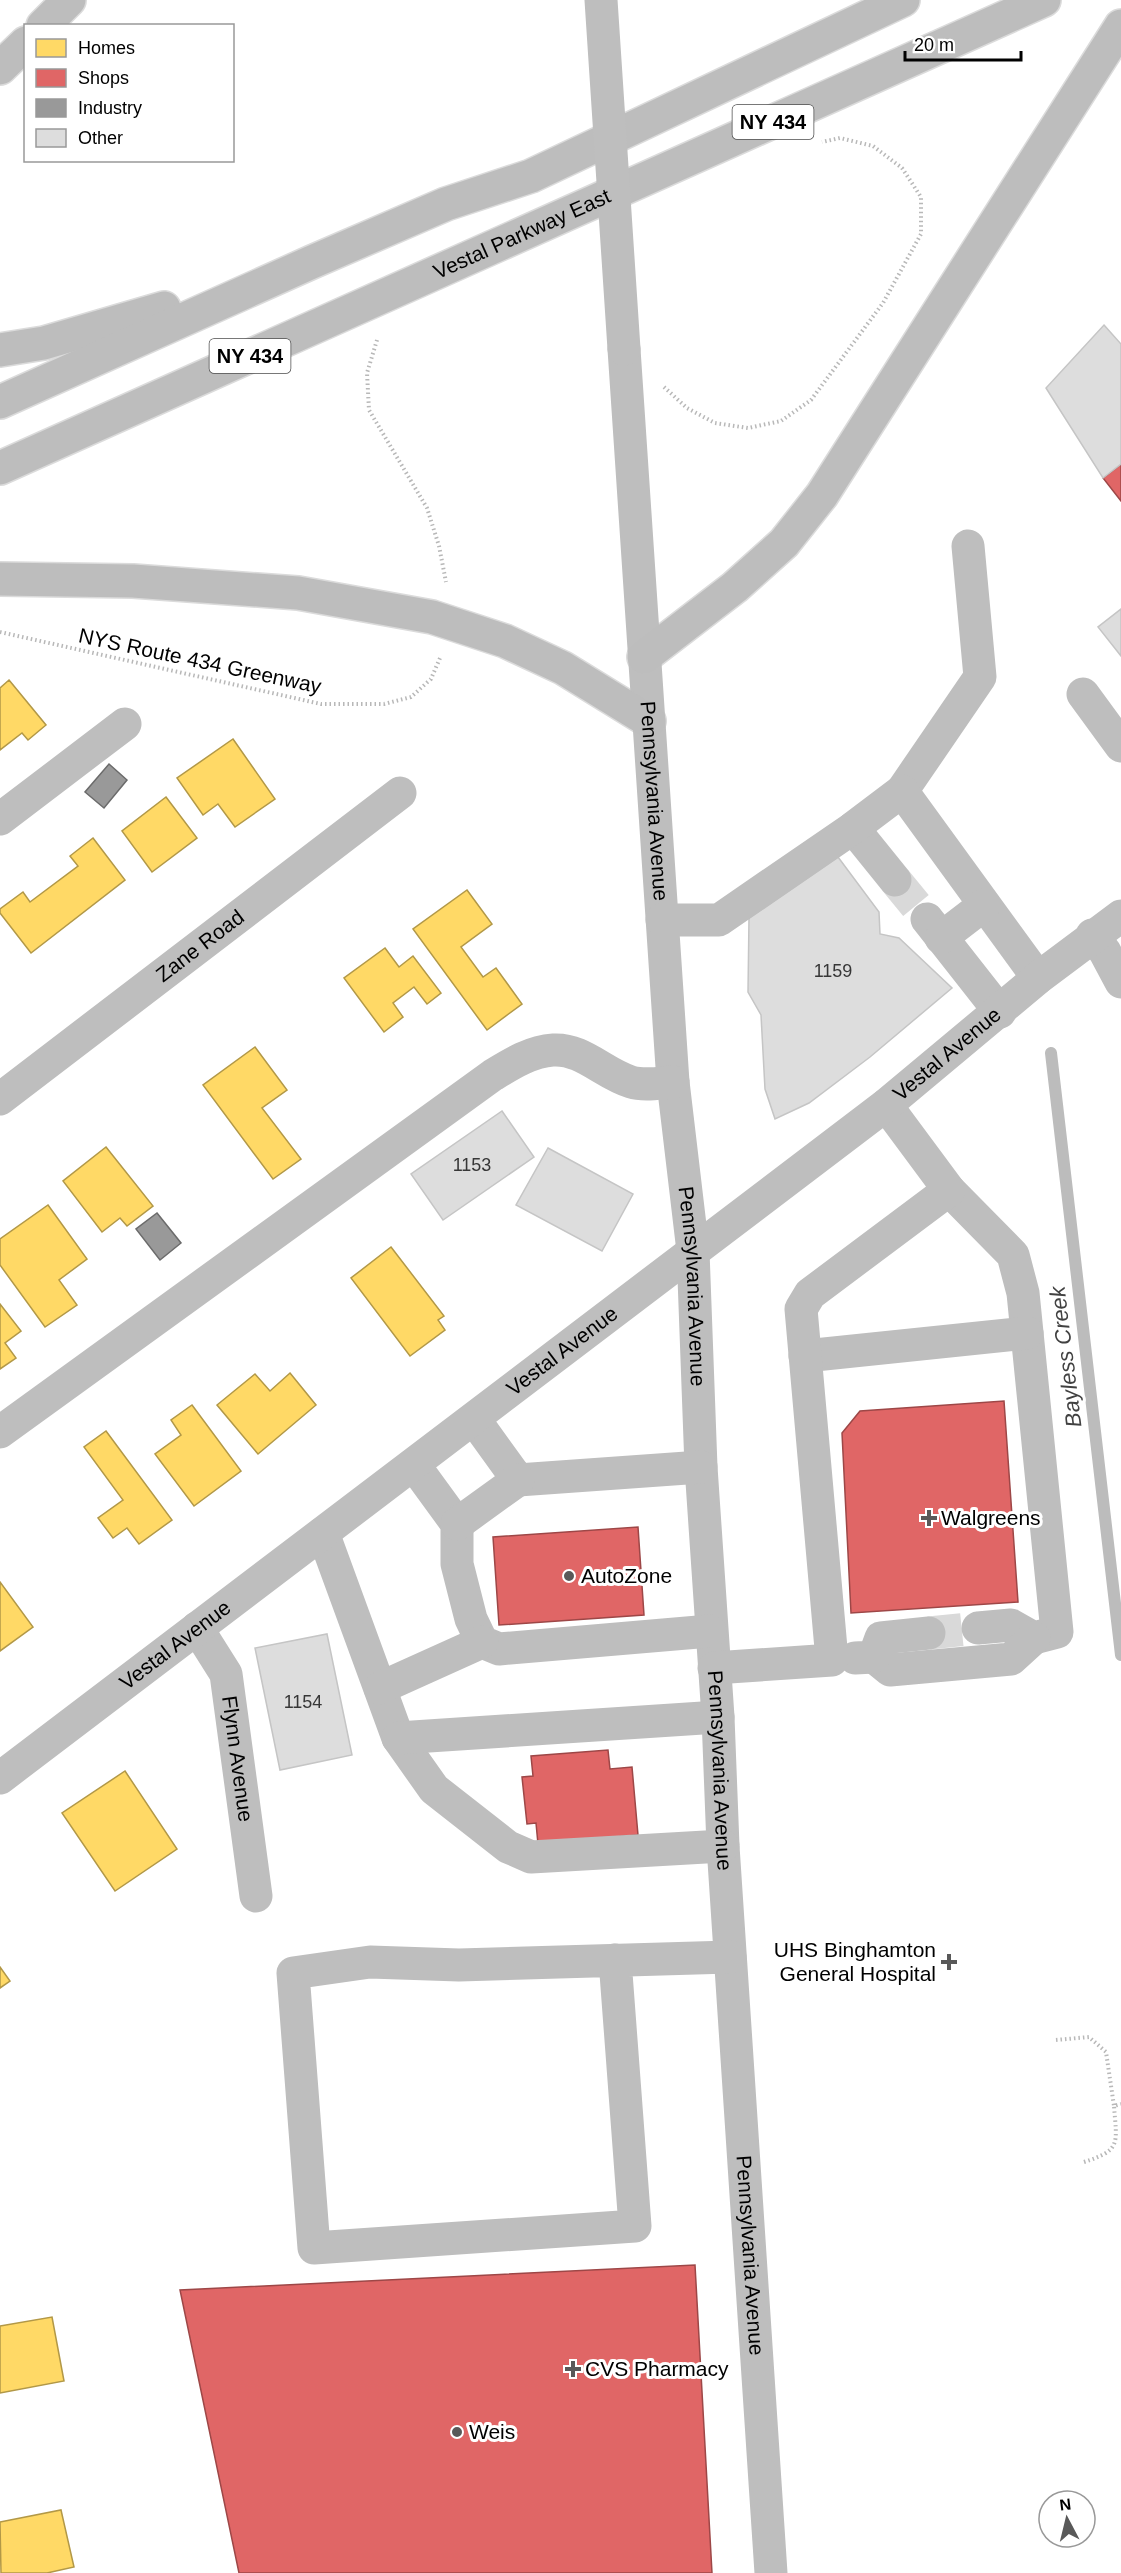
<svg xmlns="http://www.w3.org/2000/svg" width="1121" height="2573" viewBox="0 0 1121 2573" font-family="Arial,sans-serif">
<rect width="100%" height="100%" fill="#fff"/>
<path fill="#ffd966" stroke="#b29847" stroke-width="1.5" d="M 9,680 L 46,725 L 28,740 L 22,733 L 0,750 L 0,688 Z
M 233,739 L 275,799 L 235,827 L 218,804 L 203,815 L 177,778 Z
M 166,797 L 197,838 L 152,872 L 122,831 Z
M 93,838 L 125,880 L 31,953 L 0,913 L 0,909 L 23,892 L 30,902 L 78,866 L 70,856 Z
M 467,890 L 492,924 L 461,947 L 483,977 L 496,968 L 522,1004 L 487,1030 L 413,929 Z
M 385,948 L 399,967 L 413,956 L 441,993 L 427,1004 L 414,987 L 393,1003 L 403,1017 L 384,1032 L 344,978 Z
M 255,1047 L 287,1090 L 262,1108 L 301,1159 L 273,1179 L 203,1085 Z
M 106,1147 L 153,1206 L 127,1226 L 120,1218 L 102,1232 L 63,1181 Z
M 48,1205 L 87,1259 L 59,1280 L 77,1305 L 45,1327 L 0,1265 L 0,1239 Z
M 391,1247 L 444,1316 L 438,1320 L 445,1330 L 410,1356 L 351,1278 Z
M 0,1304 L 21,1331 L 5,1343 L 16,1358 L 0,1369 Z
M 290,1373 L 316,1405 L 258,1454 L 217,1405 L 255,1374 L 270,1391 Z
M 192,1405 L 241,1471 L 194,1506 L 155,1454 L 181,1435 L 171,1420 Z
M 106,1431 L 172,1520 L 139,1544 L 127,1528 L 113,1538 L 98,1518 L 123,1500 L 84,1447 Z
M 0,1582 L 33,1627 L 0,1651 Z
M 125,1771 L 177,1849 L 115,1891 L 62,1813 Z
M 0,1967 L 10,1981 L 0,1988 Z
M 52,2317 L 64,2381 L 0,2393 L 0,2326 Z
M 61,2510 L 74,2567 L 47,2573 L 1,2573 L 0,2522 Z"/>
<path fill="#e06666" stroke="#9d4747" stroke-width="1.5" d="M 1121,464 L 1121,501 L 1103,478 Z
M 1004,1401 L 1018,1602 L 851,1613 L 842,1433 L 860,1411 Z
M 638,1527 L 644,1615 L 499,1625 L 493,1537 Z
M 608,1750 L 610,1769 L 632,1767 L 638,1835 L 538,1844 L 536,1823 L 527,1824 L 522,1777 L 533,1776 L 531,1756 Z
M 695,2265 L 712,2573 L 239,2573 L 180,2290 Z"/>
<path fill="#999" stroke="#6b6b6b" stroke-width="1.5" d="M 109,764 L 127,780 L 104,808 L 85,792 Z
M 157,1213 L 181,1243 L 160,1260 L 136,1229 Z"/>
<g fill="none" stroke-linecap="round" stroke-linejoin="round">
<path stroke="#bcbcbc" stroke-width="12" d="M 1051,1053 L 1121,1655"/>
</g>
<path fill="#ddd" stroke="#c5c5c5" stroke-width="1.5" d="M 1104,325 L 1121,344 L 1121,464 L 1103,478 L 1046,388 Z
M 1121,609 L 1121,656 L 1098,627 Z
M 838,857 L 879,912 L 880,934 L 899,938 L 952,988 L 870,1057 L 809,1103 L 775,1119 L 765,1089 L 761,1015 L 748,992 L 749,918 Z
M 502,1111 L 534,1157 L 443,1220 L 411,1174 Z
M 548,1148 L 633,1194 L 602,1251 L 516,1205 Z
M 327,1634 L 352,1755 L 280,1770 L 255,1648 Z"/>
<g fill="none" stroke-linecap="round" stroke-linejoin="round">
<path stroke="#d9d9d9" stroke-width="33" stroke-dasharray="33 16" stroke-linecap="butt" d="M 895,880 L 927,919
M 929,1633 L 978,1628"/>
<g stroke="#dbdbdb" stroke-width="36">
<g id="major">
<path d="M 43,26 L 69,0"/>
<path d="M 0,68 L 26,43"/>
<path d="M 0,350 L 44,343 L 164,308"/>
<path d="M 0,402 L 312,262 L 446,204 L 531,176 L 903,0"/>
<path id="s5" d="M 0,468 L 1044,0"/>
<path d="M 0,579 L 133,581 L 298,593 L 432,617 L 505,641 L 563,668 L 649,721"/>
<path d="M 644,657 L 735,587 L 784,543 L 822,495 L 1121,26"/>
</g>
</g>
<path stroke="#b8b8b8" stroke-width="4" stroke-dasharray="1.5 3" stroke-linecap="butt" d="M 377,340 L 367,373 L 369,410 L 427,508 L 439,546 L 446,582
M 664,387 L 687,408 L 715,423 L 748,428 L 781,421 L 811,400 L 883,303 L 921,234 L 921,197 L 902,168 L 873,146 L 840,138 L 822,142
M 0,632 L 321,704 L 384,704 L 411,697 L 431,679 L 440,658
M 1056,2040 L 1089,2037 L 1106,2052 L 1114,2106 L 1121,2104
M 1084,2162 C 1121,2150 1117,2145 1114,2106"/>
<g stroke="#bebebe" stroke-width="33">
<path id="s1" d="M 624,349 L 673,1082 L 693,1251 L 701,1467 L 718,1717 L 723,1846 L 771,2573"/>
<path d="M 1083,694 L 1121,746"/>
<path d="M 902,791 L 980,677 L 968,546"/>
<path d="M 0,819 L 125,724"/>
<path d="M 853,828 L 895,880"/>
<path d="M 927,919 L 1000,1012"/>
<path d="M 662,920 L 719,920 L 853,828 L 902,791 L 1038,978"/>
<path d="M 1092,935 L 1105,952 L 1121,982"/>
<path d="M 941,938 L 984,905"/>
<path id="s2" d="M 0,1099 L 400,793"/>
<path d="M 949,1190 L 1013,1255 L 1023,1293 L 1057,1632 L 1034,1638 L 1011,1625 L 978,1628"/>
<path d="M 805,1356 L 1027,1333"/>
<path d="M 474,1419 L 518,1480 L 701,1467"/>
<path d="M 0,1432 L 493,1075 C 511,1064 532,1051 553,1050 C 582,1048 604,1074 631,1082 C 644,1086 659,1083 673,1082"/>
<path d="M 414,1465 L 457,1524 L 457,1564 L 471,1619 L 482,1642 L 499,1649 L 710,1631"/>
<path d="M 457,1524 L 518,1480"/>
<path d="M 323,1533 L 398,1738 L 434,1789 L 508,1847 L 531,1857 L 723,1846"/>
<path id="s3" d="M 197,1628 L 226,1674 L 256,1896"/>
<path d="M 874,1657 L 890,1670 L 1011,1659 L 1034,1638"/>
<path d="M 855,1658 L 874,1657 L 881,1638 L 929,1633"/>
<path d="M 714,1668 L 832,1660 L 801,1309 L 810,1294 L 949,1190 L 886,1105"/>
<path d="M 380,1688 L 482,1642"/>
<path d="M 398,1738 L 718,1717"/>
<path id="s4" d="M 0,1778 L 886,1105 L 1038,978 L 1121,916"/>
<path d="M 615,1960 L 635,2226 L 314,2248 L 293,1973 L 370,1962 L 459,1965 L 730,1957"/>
</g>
<use href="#major" stroke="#bdbdbd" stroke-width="33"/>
<path stroke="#bebebe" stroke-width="33" d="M 601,0 L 624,349"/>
</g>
<g fill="#595959" stroke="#fff" stroke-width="2">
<path d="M926 1509h6v6h6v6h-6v6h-6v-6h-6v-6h6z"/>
<circle cx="569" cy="1576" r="6"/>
<path d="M946 1953h6v6h6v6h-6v6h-6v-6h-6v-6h6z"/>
<path d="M570 2360h6v6h6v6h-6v6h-6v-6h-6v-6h6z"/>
<circle cx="457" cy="2432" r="6"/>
</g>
<g text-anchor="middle" stroke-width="6" stroke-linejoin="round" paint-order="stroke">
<g font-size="18" fill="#373737">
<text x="833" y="977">1159</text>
<text x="472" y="1171">1153</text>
<text x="303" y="1708">1154</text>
</g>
<g fill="#fff" stroke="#4c4c4c" stroke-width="1.5">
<rect x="732.5" y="105" width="81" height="34" rx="4.5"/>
<rect x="209.5" y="339" width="81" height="34" rx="4.5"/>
</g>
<g font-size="20" font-weight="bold" fill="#000">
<text x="773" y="129">NY 434</text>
<text x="250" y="363">NY 434</text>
</g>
<g font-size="21" fill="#000" stroke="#fff">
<text dy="7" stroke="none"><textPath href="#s5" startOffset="572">Vestal Parkway East</textPath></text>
<text transform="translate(200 661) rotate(12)" y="7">NYS Route 434 Greenway</text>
<text dy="7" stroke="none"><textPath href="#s1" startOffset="453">Pennsylvania Avenue</textPath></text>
<text dy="7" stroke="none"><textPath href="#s2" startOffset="252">Zane Road</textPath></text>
<text dy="7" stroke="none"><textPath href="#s4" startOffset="1192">Vestal Avenue</textPath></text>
<text dy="7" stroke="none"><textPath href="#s1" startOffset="940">Pennsylvania Avenue</textPath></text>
<text dy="7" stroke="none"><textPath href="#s4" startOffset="706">Vestal Avenue</textPath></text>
<text dy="7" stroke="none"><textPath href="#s4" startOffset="220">Vestal Avenue</textPath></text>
<text dy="7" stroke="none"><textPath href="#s3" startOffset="140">Flynn Avenue</textPath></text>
<text dy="7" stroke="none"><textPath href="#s1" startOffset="1425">Pennsylvania Avenue</textPath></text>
<text dy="7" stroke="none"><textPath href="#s1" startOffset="1911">Pennsylvania Avenue</textPath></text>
</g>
<g font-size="21" fill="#000" stroke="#fff" text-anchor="start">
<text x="941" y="1525">Walgreens</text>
<text x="581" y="1583">AutoZone</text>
<text x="936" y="1957" text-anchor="end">UHS Binghamton<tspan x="936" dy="24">General Hospital</tspan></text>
<text x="585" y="2376">CVS Pharmacy</text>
<text x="469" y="2439">Weis</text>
</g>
<g font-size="22" font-style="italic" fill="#414141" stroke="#fff">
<text transform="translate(1065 1357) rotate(-97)" y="8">Bayless Creek</text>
</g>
</g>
<rect x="24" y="24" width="210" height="138" fill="#ffffff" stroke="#999999" stroke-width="1.5"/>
<rect x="36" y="39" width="30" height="18" fill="#ffd966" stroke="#999999" stroke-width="1.5"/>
<text x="78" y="54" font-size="18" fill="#000000">Homes</text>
<rect x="36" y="69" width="30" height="18" fill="#e06666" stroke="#999999" stroke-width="1.5"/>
<text x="78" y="84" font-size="18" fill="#000000">Shops</text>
<rect x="36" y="99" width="30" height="18" fill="#999999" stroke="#999999" stroke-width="1.5"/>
<text x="78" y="114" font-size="18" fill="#000000">Industry</text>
<rect x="36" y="129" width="30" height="18" fill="#dddddd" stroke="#999999" stroke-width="1.5"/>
<text x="78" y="144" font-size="18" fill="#000000">Other</text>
<g transform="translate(1067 2519) rotate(353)"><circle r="28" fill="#ffffff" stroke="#999999" stroke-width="1.5"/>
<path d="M0-4.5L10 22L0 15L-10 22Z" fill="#595959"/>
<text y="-9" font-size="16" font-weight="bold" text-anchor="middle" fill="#000000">N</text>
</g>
<path d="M905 51v9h116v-9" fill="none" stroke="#000000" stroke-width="3"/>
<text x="914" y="51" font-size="18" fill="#000000" stroke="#ffffff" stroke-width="4.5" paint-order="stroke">20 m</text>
</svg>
